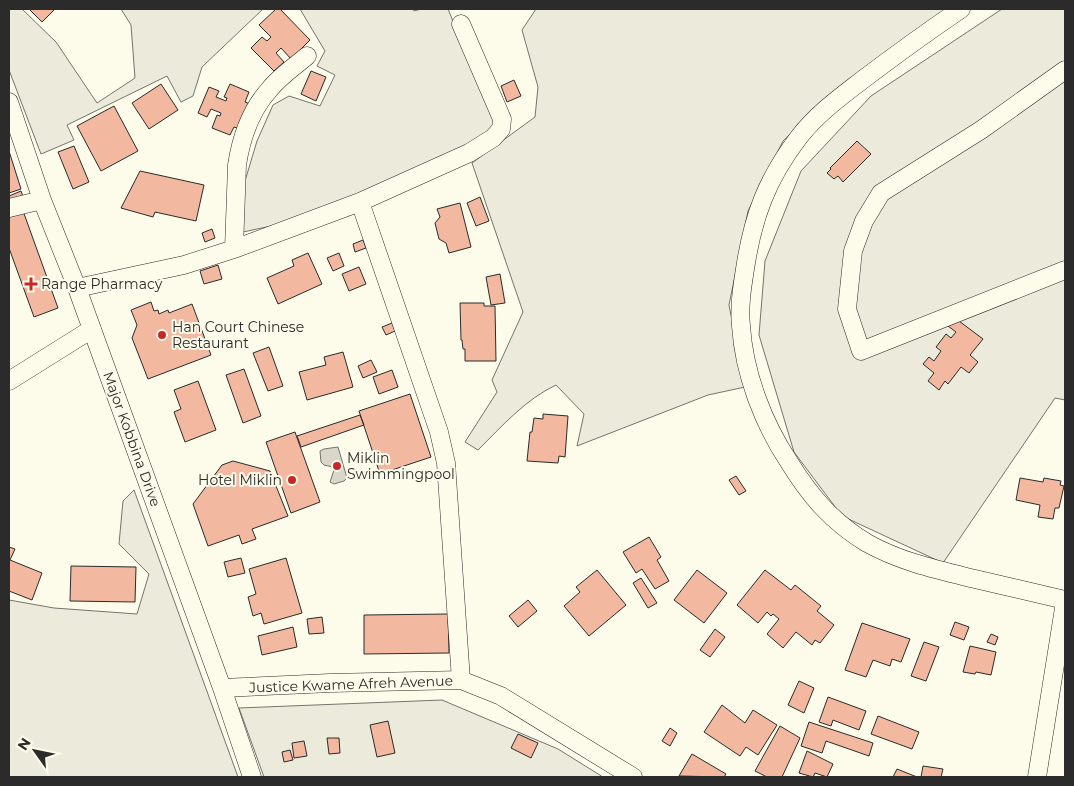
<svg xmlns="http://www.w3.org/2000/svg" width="1074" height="786" viewBox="0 0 1074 786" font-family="Montserrat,sans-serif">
<rect width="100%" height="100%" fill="#fdfbea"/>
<path fill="#ecebdb" stroke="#74746e" d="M 9,9 L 22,9 L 56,42 L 97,103 L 135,78 L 131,25 L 121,9 L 263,9 L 202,67 L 193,96 L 181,102 L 167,76 L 67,125 L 74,140 L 41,154 L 9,70 Z
M 300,9 L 413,9 L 414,11 L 421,9 L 448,9 L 497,129 L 459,151 L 304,219 L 243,232 L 242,191 L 257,141 L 273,105 L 289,96 L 320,106 L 335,75 L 317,66 L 325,51 Z
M 536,9 L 954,9 L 836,90 L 783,141 L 748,211 L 729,305 L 745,387 L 708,395 L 577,446 L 584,414 L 556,385 C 526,399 502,426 478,450 L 465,442 L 497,392 L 492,380 L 523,312 L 472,163 L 535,117 L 538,87 L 522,30 Z
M 1002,9 L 1065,9 L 1065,400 L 1055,398 L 943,563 L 842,516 L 794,452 L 759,335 L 765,261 L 801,171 L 871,96 Z
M 134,490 L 238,777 L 9,777 L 9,600 L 54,608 L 137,614 L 149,574 L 119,544 L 123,501 Z
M 442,700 L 558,749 L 603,777 L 264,777 L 239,708 Z"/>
<path fill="#d8d7c9" stroke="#74746e" d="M 338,447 L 347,478 L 344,481 L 334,484 L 330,482 L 334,470 L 333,467 L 324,465 L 321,462 L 320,451 L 324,449 Z"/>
<path fill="#f2b8a0" stroke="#2b2b2b" d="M 29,9 L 55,9 L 42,22 Z
M 276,9 L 280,9 L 310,40 L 291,59 L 281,48 L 276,53 L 284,62 L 274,71 L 251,48 L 262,37 L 267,41 L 271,37 L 259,25 Z
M 311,71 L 326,77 L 316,101 L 301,94 Z
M 514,80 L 521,96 L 507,102 L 501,86 Z
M 161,84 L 178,110 L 149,129 L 132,103 Z
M 230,84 L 249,92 L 245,102 L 250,104 L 240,129 L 234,127 L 230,135 L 212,128 L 217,115 L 220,116 L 221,113 L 211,109 L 207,117 L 198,113 L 209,87 L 219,91 L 216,97 L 226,101 L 227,98 L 224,97 Z
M 114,106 L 138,151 L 101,171 L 77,126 Z
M 857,141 L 871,154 L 843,182 L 838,176 L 834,179 L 827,173 L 831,169 L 830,168 Z
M 74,146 L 89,182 L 73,189 L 58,152 Z
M 9,151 L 21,189 L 9,193 Z
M 140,171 L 204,185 L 196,221 L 155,212 L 153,217 L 121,208 Z
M 21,191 L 25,202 L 12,207 L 9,196 Z
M 480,197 L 489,221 L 476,226 L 467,203 Z
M 460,203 L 471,247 L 449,253 L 446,243 L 439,239 L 435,223 L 440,217 L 437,209 Z
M 22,208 L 58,308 L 34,317 L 9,248 L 9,213 Z
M 212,229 L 215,238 L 205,242 L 202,233 Z
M 363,240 L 366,248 L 355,252 L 353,244 Z
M 308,253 L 322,284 L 278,304 L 267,278 L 294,266 L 292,260 Z
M 339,253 L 344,266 L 333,271 L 327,258 Z
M 218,265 L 222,279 L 204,284 L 200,271 Z
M 359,267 L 366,284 L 349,291 L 342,274 Z
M 500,274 L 505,303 L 491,305 L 486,277 Z
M 151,302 L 154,311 L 158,310 L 159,314 L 168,310 L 169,313 L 192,304 L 211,355 L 148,379 L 132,338 L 137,325 L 131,310 Z
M 460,303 L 484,303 L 484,306 L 495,306 L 496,361 L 465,361 L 465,349 L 463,349 L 462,340 L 461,340 Z
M 955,318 L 983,339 L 970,355 L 978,362 L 969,373 L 961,367 L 948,384 L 945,381 L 939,390 L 928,381 L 934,373 L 923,364 L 929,357 L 934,361 L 941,351 L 936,347 L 946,334 L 951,338 L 956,332 L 948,326 Z
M 392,323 L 395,331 L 386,335 L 382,327 Z
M 269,347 L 283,386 L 268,391 L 253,353 Z
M 343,352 L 353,387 L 307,400 L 299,372 L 326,365 L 324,357 Z
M 371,360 L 377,372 L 363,378 L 358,366 Z
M 244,369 L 261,416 L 243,423 L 226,375 Z
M 392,370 L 398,387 L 379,394 L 373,377 Z
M 198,381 L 216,430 L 185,442 L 174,412 L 181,409 L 174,390 Z
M 410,394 L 431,457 L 380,474 L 359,411 Z
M 543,414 L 568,416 L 565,457 L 559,456 L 558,463 L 527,461 L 530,432 L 532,432 L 534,418 L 543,419 Z
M 360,415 L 364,425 L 301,447 L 297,436 Z
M 295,432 L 320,502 L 291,513 L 266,442 Z
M 233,461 L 270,471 L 288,516 L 252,529 L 256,539 L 242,544 L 239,535 L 208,546 L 193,504 L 222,465 Z
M 736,476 L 746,491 L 739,495 L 729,480 Z
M 1020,478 L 1043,482 L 1044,478 L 1061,481 L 1060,485 L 1064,486 L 1059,508 L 1055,508 L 1053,519 L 1038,517 L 1040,505 L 1016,500 Z
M 649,537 L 661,557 L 657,560 L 669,581 L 655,589 L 642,569 L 636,573 L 623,552 Z
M 9,547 L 15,549 L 10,560 L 42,573 L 32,600 L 9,591 Z
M 241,558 L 245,573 L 228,577 L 224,562 Z
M 286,558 L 302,613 L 264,624 L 261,613 L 253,616 L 248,597 L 256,594 L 249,569 Z
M 71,566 L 136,567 L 135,602 L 70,601 Z
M 597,570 L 626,605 L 589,636 L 564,606 L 580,592 L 576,587 Z
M 697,570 L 727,593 L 704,623 L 674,600 Z
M 765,570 L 791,590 L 795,585 L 821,606 L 817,611 L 834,625 L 820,643 L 815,640 L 812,645 L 796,632 L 783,648 L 767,634 L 779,619 L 773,614 L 771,616 L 767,612 L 758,623 L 737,605 Z
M 641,578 L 657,603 L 648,608 L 633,583 Z
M 528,600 L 537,611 L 518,627 L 509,616 Z
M 448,614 L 449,653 L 364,654 L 364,615 Z
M 322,617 L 324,633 L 309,634 L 307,619 Z
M 955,622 L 969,627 L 964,640 L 950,635 Z
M 862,623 L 910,639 L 901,662 L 892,659 L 890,666 L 873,660 L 866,677 L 845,670 Z
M 293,627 L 297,647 L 262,655 L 258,636 Z
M 715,629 L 725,637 L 710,657 L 700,650 Z
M 991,634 L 998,637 L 995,645 L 987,642 Z
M 924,642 L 939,647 L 926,681 L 911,676 Z
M 970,646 L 996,652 L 991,675 L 976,672 L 975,674 L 963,672 Z
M 799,681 L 814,688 L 804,713 L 788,705 Z
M 828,697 L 866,711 L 859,730 L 833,720 L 831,726 L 819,722 Z
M 722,705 L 745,723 L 753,710 L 777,725 L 758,755 L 746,747 L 740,756 L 704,732 Z
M 878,716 L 919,732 L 912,749 L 871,734 Z
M 388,721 L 395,753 L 377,757 L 370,725 Z
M 809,722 L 873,743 L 869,756 L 826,741 L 822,753 L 801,746 Z
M 780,726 L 800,738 L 782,777 L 767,777 L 755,771 Z
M 670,728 L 677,733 L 670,746 L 662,741 Z
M 518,734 L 538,743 L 531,758 L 511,748 Z
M 327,738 L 339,738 L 340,753 L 329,754 Z
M 304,741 L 307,756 L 294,758 L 292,743 Z
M 290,750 L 293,760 L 284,762 L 282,752 Z
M 807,751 L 833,764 L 827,777 L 815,773 L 813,777 L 799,773 Z
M 692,754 L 726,774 L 724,777 L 679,776 Z
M 923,766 L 943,769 L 941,777 L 921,777 Z
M 897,769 L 917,777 L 893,777 Z"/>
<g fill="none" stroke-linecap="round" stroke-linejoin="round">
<g stroke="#2b2b2b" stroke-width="19">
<path id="minor" d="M 961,9 C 927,32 894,56 861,81 C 839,98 817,114 799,137 C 767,179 753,216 745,269 C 742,288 739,307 741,326 C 744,373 763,423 789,462 C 810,496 832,522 867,543 C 901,562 938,570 975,579 C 1005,586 1035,593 1065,600
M 1065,70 L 981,130 L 881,193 L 864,221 L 853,251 L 847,309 L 861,351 L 1065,270
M 9,102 L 42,200 L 77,288 L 222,688 L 252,777
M 360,202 L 439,432 L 446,463 L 461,680
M 9,208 L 42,200
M 234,249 L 237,165 C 241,139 251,110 269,90 C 279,77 294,67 307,56
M 77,288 L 184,265 L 234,249 L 360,202 L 469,153 L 493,138 L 501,129 L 502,119 L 461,24
M 9,381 L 92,329
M 222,688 L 330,683 L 461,680 L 501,696 L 633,777
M 1037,777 L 1065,602"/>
</g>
<use href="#minor" stroke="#fdfbea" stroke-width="18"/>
</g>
<g fill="#c62828" stroke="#fdfbea" stroke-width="2">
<path d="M28.5 276.5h5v5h5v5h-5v5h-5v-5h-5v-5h5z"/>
<circle cx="162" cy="335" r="5"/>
<circle cx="337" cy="466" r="5"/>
<circle cx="292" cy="480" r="5"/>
</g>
<g text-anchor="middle" stroke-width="4" stroke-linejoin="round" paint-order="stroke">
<g font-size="14" fill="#2b2b2b" stroke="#fdfbea" text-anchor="start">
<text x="41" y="289">Range Pharmacy</text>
<text x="172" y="332">Han Court Chinese<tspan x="172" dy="16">Restaurant</tspan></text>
<text x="347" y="463">Miklin<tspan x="347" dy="16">Swimmingpool</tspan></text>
<text x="282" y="485" text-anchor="end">Hotel Miklin</text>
</g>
<g font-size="14" fill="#2b2b2b" stroke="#fdfbea">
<text transform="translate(132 439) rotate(70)" y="5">Major Kobbina Drive</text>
<text transform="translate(351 684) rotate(-2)" y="5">Justice Kwame Afreh Avenue</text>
</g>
</g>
<rect width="1074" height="786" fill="none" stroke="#2b2b2b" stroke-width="20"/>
<g transform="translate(35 751) rotate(303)" stroke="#fdfbea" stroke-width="4" paint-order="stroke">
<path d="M0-4L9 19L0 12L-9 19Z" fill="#2b2b2b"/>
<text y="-8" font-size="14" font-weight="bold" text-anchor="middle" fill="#2b2b2b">N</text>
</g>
</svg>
